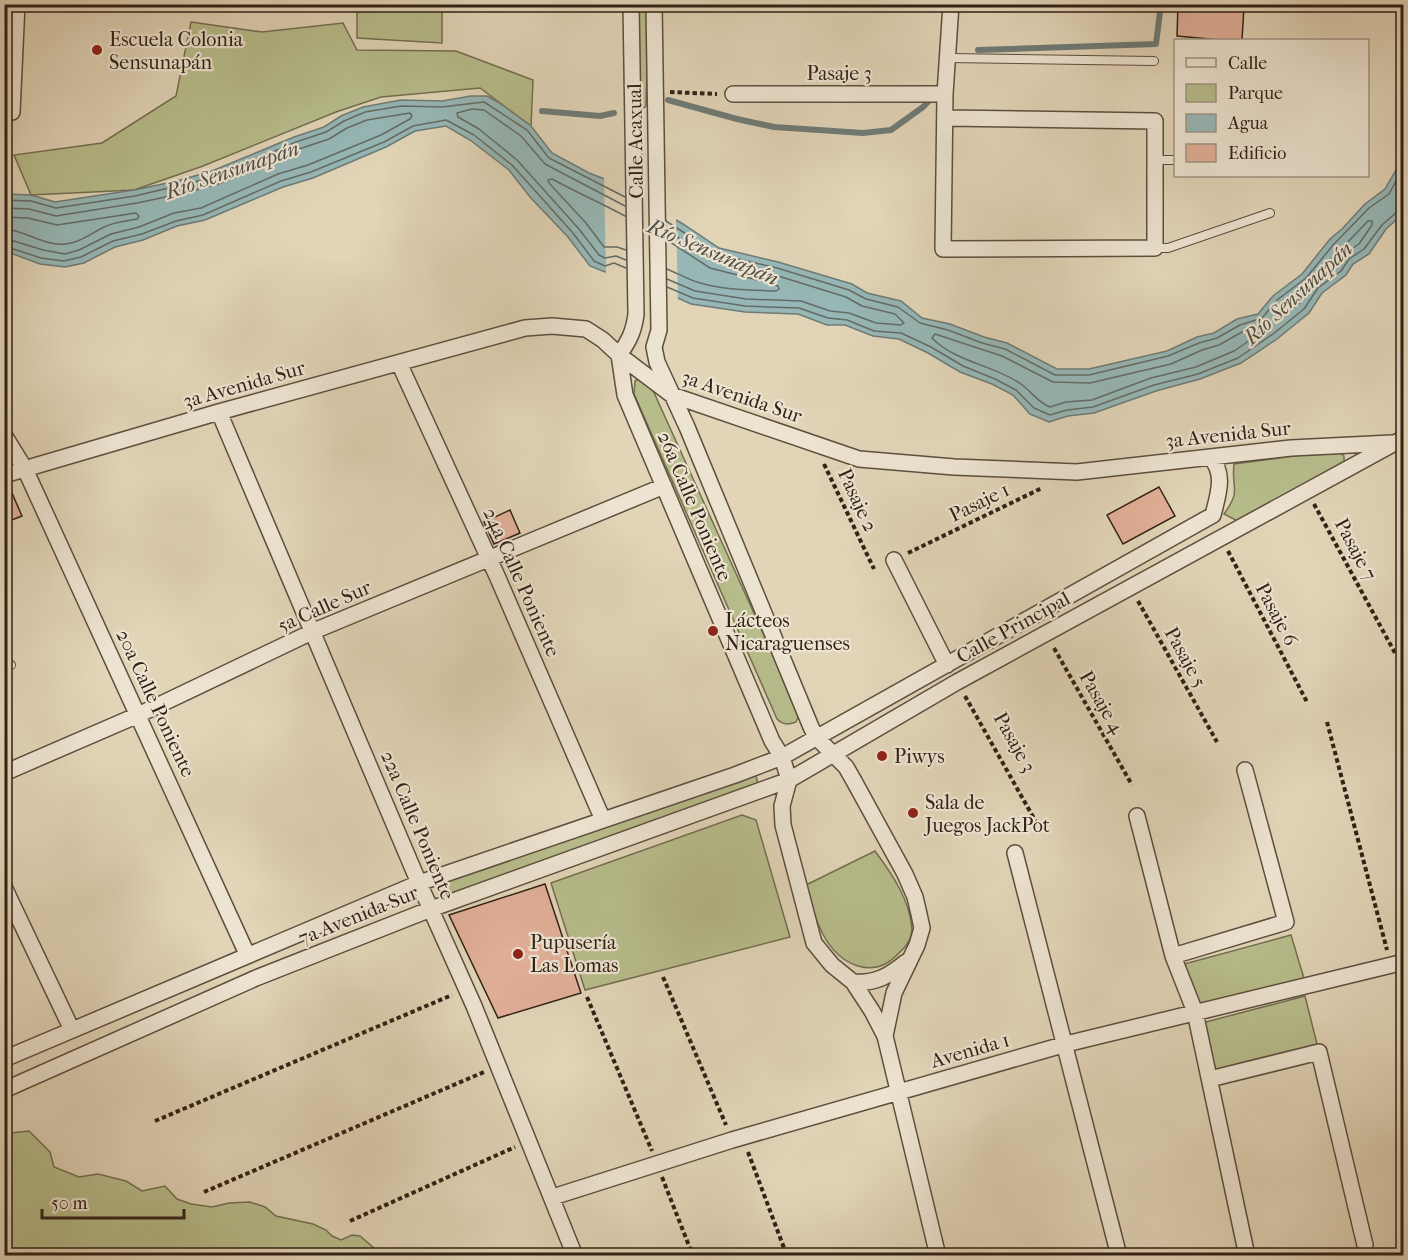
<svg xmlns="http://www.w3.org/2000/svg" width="1408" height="1260" viewBox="0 0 1408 1260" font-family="'IM FELL French Canon',serif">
<rect width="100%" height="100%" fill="#e1d4b7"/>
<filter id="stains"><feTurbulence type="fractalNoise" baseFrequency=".00333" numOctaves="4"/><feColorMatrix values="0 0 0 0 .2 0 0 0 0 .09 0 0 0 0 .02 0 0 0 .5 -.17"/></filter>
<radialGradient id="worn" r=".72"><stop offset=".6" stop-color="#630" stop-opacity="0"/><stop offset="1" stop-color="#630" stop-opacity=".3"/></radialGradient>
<path fill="#b7bc8b" stroke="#746e50" stroke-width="1.5" d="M 357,5 L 442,5 L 442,43 L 357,38 Z
M 639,5 L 649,5 L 646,106 L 642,109 L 638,104 Z
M 191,22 L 262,32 L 343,23 L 357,50 L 456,51 L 533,80 L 531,126 L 480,88 L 381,97 L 336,112 L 203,166 L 134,190 L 31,195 L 14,155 L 102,143 L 176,96 Z
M 640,378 L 651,386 L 797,708 L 799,715 L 796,722 C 788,725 783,725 777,719 L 634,394 L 635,381 Z
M 1338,450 L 1344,456 L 1344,463 L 1241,523 L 1224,514 C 1242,489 1231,490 1234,464 Z
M 753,774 L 756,776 L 758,784 L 448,896 L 442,895 L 439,887 L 442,883 Z
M 742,815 L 756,820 L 790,937 L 585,990 L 551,883 Z
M 875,851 C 892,874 910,900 912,929 C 912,939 906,947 899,953 C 888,965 874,971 858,966 C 825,956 813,915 806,885 Z
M 1291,935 L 1306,985 L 1195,1012 L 1177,966 Z
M 1305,996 L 1319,1052 L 1210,1079 L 1198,1024 Z
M 29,1131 L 50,1152 L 54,1167 L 79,1177 L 98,1174 L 126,1181 L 142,1191 L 165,1186 L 177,1199 L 191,1204 L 212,1207 L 229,1203 L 250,1202 L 265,1207 L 276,1216 L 313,1224 L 326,1230 L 332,1236 L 341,1240 L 352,1235 L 360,1236 L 382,1255 L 5,1255 L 5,1137 L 11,1133 Z"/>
<path fill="#96b7b6" stroke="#6e7b76" stroke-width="1.5" d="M 471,96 L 487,96 L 501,104 L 531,126 L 552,153 L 589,173 L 607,180 L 683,224 L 719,248 L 778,262 L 852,284 L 867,293 L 901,301 L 922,318 L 950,324 L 984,337 L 1007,343 L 1057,369 L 1089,369 L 1167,351 L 1197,337 L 1214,333 L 1237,319 L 1258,314 L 1273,296 L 1302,274 L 1330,239 L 1342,229 L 1365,204 L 1385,189 L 1395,172 L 1404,149 L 1403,214 L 1386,229 L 1369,254 L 1353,264 L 1346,275 L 1322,293 L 1309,313 L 1277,339 L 1241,363 L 1200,379 L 1156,391 L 1094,413 L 1068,416 L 1049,422 L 1030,414 L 1013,395 L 992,384 L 960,372 L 928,353 L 899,339 L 873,336 L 845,325 L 827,325 L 798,314 L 745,312 L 691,304 L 613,269 L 605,272 L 590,266 L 568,237 L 530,197 L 509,170 L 470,140 L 446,126 L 415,131 L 386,147 L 313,178 L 283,187 L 205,220 L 177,226 L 143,240 L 115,247 L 84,263 L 65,267 L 40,264 L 5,251 L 4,194 L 31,195 L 55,202 L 134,190 L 177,181 L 212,171 L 294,137 L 324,127 L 341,116 L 363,107 L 401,100 L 442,101 Z"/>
<path fill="#e1d4b7" d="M 604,176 L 676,216 L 678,302 L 613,272 L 606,275 Z"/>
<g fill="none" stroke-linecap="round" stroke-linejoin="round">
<path stroke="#646c66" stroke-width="1.5" d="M 4,200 L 31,201 L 56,208 L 135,196 L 215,177 L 296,142 L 326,132 L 344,121 L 365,112 L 401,106 L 442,107 L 484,102 L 527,130 L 549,158 L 625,197
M 625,206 L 545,164 L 521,136 L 484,110 L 472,109 L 457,113 L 458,117 L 479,129 L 517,160 L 579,229 L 599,255 L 605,258 L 616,256 L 626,260
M 4,208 L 29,209 L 56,216 L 137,203 L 180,194 L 218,184 L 299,149 L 329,139 L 347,128 L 367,120 L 410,113 L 412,116 L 410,119 L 381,135 L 308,165 L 278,174 L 201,208 L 174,213 L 139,227 L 111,234 L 79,250 L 65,254 L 43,250 L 4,238
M 625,216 C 601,203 576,192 552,179 L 548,180 L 549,183 L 586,223 L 604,247 L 617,247 L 626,250
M 4,217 L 28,218 L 57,225 L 136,213 L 139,216 L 137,219 C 126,221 114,222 104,227 C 92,233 79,243 65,244 C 43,246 25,230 4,229
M 666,221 L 717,254 L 777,268 L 849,290 L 866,299 L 898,307 L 920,323 L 948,330 L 982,343 L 1005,349 L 1055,375 L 1089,375 L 1168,356 L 1199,343 L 1217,338 L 1240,325 L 1262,318 L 1277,300 L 1306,278 L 1334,244 L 1369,208 L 1389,194 L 1404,166
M 1368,221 L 1372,221 L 1372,225 L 1359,244 L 1344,254 L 1336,266 L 1326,273 L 1323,272 L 1323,268 Z
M 666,230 L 714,260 L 775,275 L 846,297 L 862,306 L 895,314 L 904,323 L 901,325 L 876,323 L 849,313 L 830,311 L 801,301 L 746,299 L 695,291 L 667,279
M 667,240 L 710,268 L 773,284 L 778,286 L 779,289 L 776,291 C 751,290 721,290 697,282 C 687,279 677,273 667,269
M 4,246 L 41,258 L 64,261 L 81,257 L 113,241 L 142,234 L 176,221 L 203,215 L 281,181 L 311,172 L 384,142 L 413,126 L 446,120 L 474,135 L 512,165 L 573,233 L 594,261 L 605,266 L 614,263 L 626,268
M 667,287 L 693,298 L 745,306 L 799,308 L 828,318 L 847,320 L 874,331 L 901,333 L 931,347 L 963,366 L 995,379 L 1016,390 L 1034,408 L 1050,415 L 1067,410 L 1093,407 L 1154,385 L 1198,374 L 1238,358 L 1273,334 L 1304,309 L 1318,288 L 1341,271 L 1349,259 L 1364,249 L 1382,225 L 1398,211 L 1404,210
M 1298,293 L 1301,293 L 1303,296 L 1299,304 L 1279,319 L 1275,319 L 1275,315 L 1283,306 Z
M 1260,327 L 1263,329 L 1262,332 L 1234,351 L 1196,367 L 1151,378 L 1092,400 L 1066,402 L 1050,407 C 1037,402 1032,392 1021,384 C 994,365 955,362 932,338 L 935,334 L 1002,356 L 1053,382 L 1090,383 L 1171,364 L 1202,350 L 1219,345 L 1242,332 Z"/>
<path stroke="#6e7b76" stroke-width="6" d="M 978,50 L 1156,44 L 1161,4
M 668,100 L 737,119 L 774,127 L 863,133 L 891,130 L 923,107 L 932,98
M 542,111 L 600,116 L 614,113"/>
</g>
<path fill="#e1af98" stroke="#312116" stroke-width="1.5" d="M 1178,4 L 1244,7 L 1242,40 L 1220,40 L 1177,36 Z
M 4,484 L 8,484 L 22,516 L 4,523 Z
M 1159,487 L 1175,516 L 1123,544 L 1107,515 Z
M 510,510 L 520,533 L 494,544 L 484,522 Z
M 545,884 L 581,993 L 498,1018 L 449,915 Z"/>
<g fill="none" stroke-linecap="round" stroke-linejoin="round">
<g stroke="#5d4e3e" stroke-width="10">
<path id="lane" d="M 947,58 L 1154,61
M 1155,160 L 1176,160
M 1155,248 L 1168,248 L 1270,213
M 4,668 L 11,665"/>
</g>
<g stroke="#5d4e3e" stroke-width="18">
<path id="street" d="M 631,4 L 636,314 C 634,331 629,341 619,355 L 625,395 L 772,741 L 782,757 L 789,780 L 782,806 L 783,825 L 814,943 L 832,965 L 853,982 L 872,1011 L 885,1036 L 938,1256
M 654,4 L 659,330 L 654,347 L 657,362 L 687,427 L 811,727 L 816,737 L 846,767 L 854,781 L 905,874 L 915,897 L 919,914 L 922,928 L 917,945 L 894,993 L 885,1036
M 733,94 L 945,94
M 12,112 L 17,4
M 945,118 L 1155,121 L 1155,248 L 943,249 L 945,94 L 951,4
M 399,363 L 497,576 L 603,820
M 219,412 L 419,883 L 474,1006 L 575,1256
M 4,435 L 25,469 L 247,954
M 1210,457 C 1226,473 1218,495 1213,515
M 4,475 L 219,412 L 525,328 L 552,326 L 586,329 L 603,340 L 619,355 L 672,395 L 859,459 L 954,467 L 1077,472 L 1291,448 L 1392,443
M 894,560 L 947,665
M 4,773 L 138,715 L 314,631 L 664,486
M 1137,816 L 1173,956 L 1195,1012 L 1247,1256
M 1015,853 L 1119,1256
M 4,887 L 72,1030
M 1173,956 L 1286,922 L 1245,770
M 853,982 C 875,984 889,976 906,962
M 4,1059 L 419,883 L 735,775 L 782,757 L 1213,515
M 1210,1079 L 1319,1052 L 1365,1245
M 4,1090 L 256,978 L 431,909 L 789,780 L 957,682 L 1404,438
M 553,1197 L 732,1140 L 1066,1044 L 1404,962"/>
</g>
<path stroke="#312116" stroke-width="4" stroke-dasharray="4.5 3" stroke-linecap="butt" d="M 670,92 L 717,94
M 824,464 L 874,569
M 1314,504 L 1395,653
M 1228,551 L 1307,702
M 908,553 L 1042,488
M 1138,601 L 1217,742
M 1054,648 L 1132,785
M 1399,687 L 1404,705
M 965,696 L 1036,822
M 1327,722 L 1387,950
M 663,977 L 726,1125
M 587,997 L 652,1151
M 155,1121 L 452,995
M 748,1152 L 787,1256
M 662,1177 L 693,1256
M 204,1192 L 484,1072
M 350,1221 L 515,1147"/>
<use href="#lane" stroke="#ece3d0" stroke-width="8"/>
<use href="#street" stroke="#ece3d0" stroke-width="15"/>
</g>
<g fill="#8f2418" stroke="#ece3d0" stroke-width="2">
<circle cx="97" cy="50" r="6"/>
<circle cx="713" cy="631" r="6"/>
<circle cx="882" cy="756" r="6"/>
<circle cx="913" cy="813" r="6"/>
<circle cx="518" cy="954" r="6"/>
</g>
<g text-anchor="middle" stroke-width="4.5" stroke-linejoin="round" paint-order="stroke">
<g font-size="20" fill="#312116" stroke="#ece3d0" text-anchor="start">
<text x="109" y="46">Escuela Colonia<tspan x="109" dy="23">Sensunapán</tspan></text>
<text x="725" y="627">Lácteos<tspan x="725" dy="23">Nicaraguenses</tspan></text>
<text x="894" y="763">Piwys</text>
<text x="925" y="809">Sala de<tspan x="925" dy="23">Juegos JackPot</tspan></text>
<text x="530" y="949">Pupusería<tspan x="530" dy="23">Las Lomas</tspan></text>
</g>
<g font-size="20" fill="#312116" stroke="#ece3d0">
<text x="839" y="80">Pasaje 3</text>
<text transform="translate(635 141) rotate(-91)" y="7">Calle Acaxual</text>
<text transform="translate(244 384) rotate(-16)" y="7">3a Avenida Sur</text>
<text transform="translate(742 396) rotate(19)" y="7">3a Avenida Sur</text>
<text transform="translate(1228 434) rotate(-6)" y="7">3a Avenida Sur</text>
<text transform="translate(858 500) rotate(65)" y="7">Pasaje 2</text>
<text transform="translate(979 502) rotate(-26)" y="7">Pasaje 1</text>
<text transform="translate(695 506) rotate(67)" y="7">26a Calle Poniente</text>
<text transform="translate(1356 549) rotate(62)" y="7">Pasaje 7</text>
<text transform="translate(522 582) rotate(66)" y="7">24a Calle Poniente</text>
<text transform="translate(324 606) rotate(-24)" y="7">5a Calle Sur</text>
<text transform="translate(1277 614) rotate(62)" y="7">Pasaje 6</text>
<text transform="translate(1013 627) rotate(-29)" y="7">Calle Principal</text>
<text transform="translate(1186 657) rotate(61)" y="7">Pasaje 5</text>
<text transform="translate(1102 702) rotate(60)" y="7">Pasaje 4</text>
<text transform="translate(156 703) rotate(65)" y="7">20a Calle Poniente</text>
<text transform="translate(1015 742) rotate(61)" y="7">Pasaje 3</text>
<text transform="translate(418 825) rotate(67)" y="7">22a Calle Poniente</text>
<text transform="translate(358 915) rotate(-22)" y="7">7a Avenida Sur</text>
<text transform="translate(970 1050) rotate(-16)" y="7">Avenida 1</text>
</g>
<g font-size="21" font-style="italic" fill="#4f4e46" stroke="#ece3d0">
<text transform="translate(232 170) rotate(-19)" y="7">Río Sensunapán</text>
<text transform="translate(713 252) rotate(23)" y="7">Río Sensunapán</text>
<text transform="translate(1298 293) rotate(-43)" y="7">Río Sensunapán</text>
</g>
</g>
<rect width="1408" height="1260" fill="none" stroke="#e1d4b7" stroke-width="24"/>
<rect x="6" y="6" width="1396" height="1248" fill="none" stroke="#312116" stroke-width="3"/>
<rect x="12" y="12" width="1384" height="1236" fill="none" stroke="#312116" stroke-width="1.5"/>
<rect x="1174" y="39" width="195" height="138" fill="#ece3d0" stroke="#a19586" stroke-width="1.5"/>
<rect x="1186" y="58" width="30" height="9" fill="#ece3d0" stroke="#a19586" stroke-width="1.5"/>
<text x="1228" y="69" font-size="18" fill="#312116">Calle</text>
<rect x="1186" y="84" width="30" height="18" fill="#b7bc8b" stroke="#a19586" stroke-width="1.5"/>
<text x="1228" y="99" font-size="18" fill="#312116">Parque</text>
<rect x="1186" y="114" width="30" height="18" fill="#96b7b6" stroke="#a19586" stroke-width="1.5"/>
<text x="1228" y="129" font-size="18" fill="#312116">Agua</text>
<rect x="1186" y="144" width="30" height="18" fill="#e1af98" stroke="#a19586" stroke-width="1.5"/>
<text x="1228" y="159" font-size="18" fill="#312116">Edificio</text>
<path d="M42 1209v9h142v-9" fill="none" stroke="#312116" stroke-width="3"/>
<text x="51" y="1209" font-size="18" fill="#312116" stroke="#ece3d0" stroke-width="4.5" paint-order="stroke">50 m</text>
<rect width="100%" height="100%" filter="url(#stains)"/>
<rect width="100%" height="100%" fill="url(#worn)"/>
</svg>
